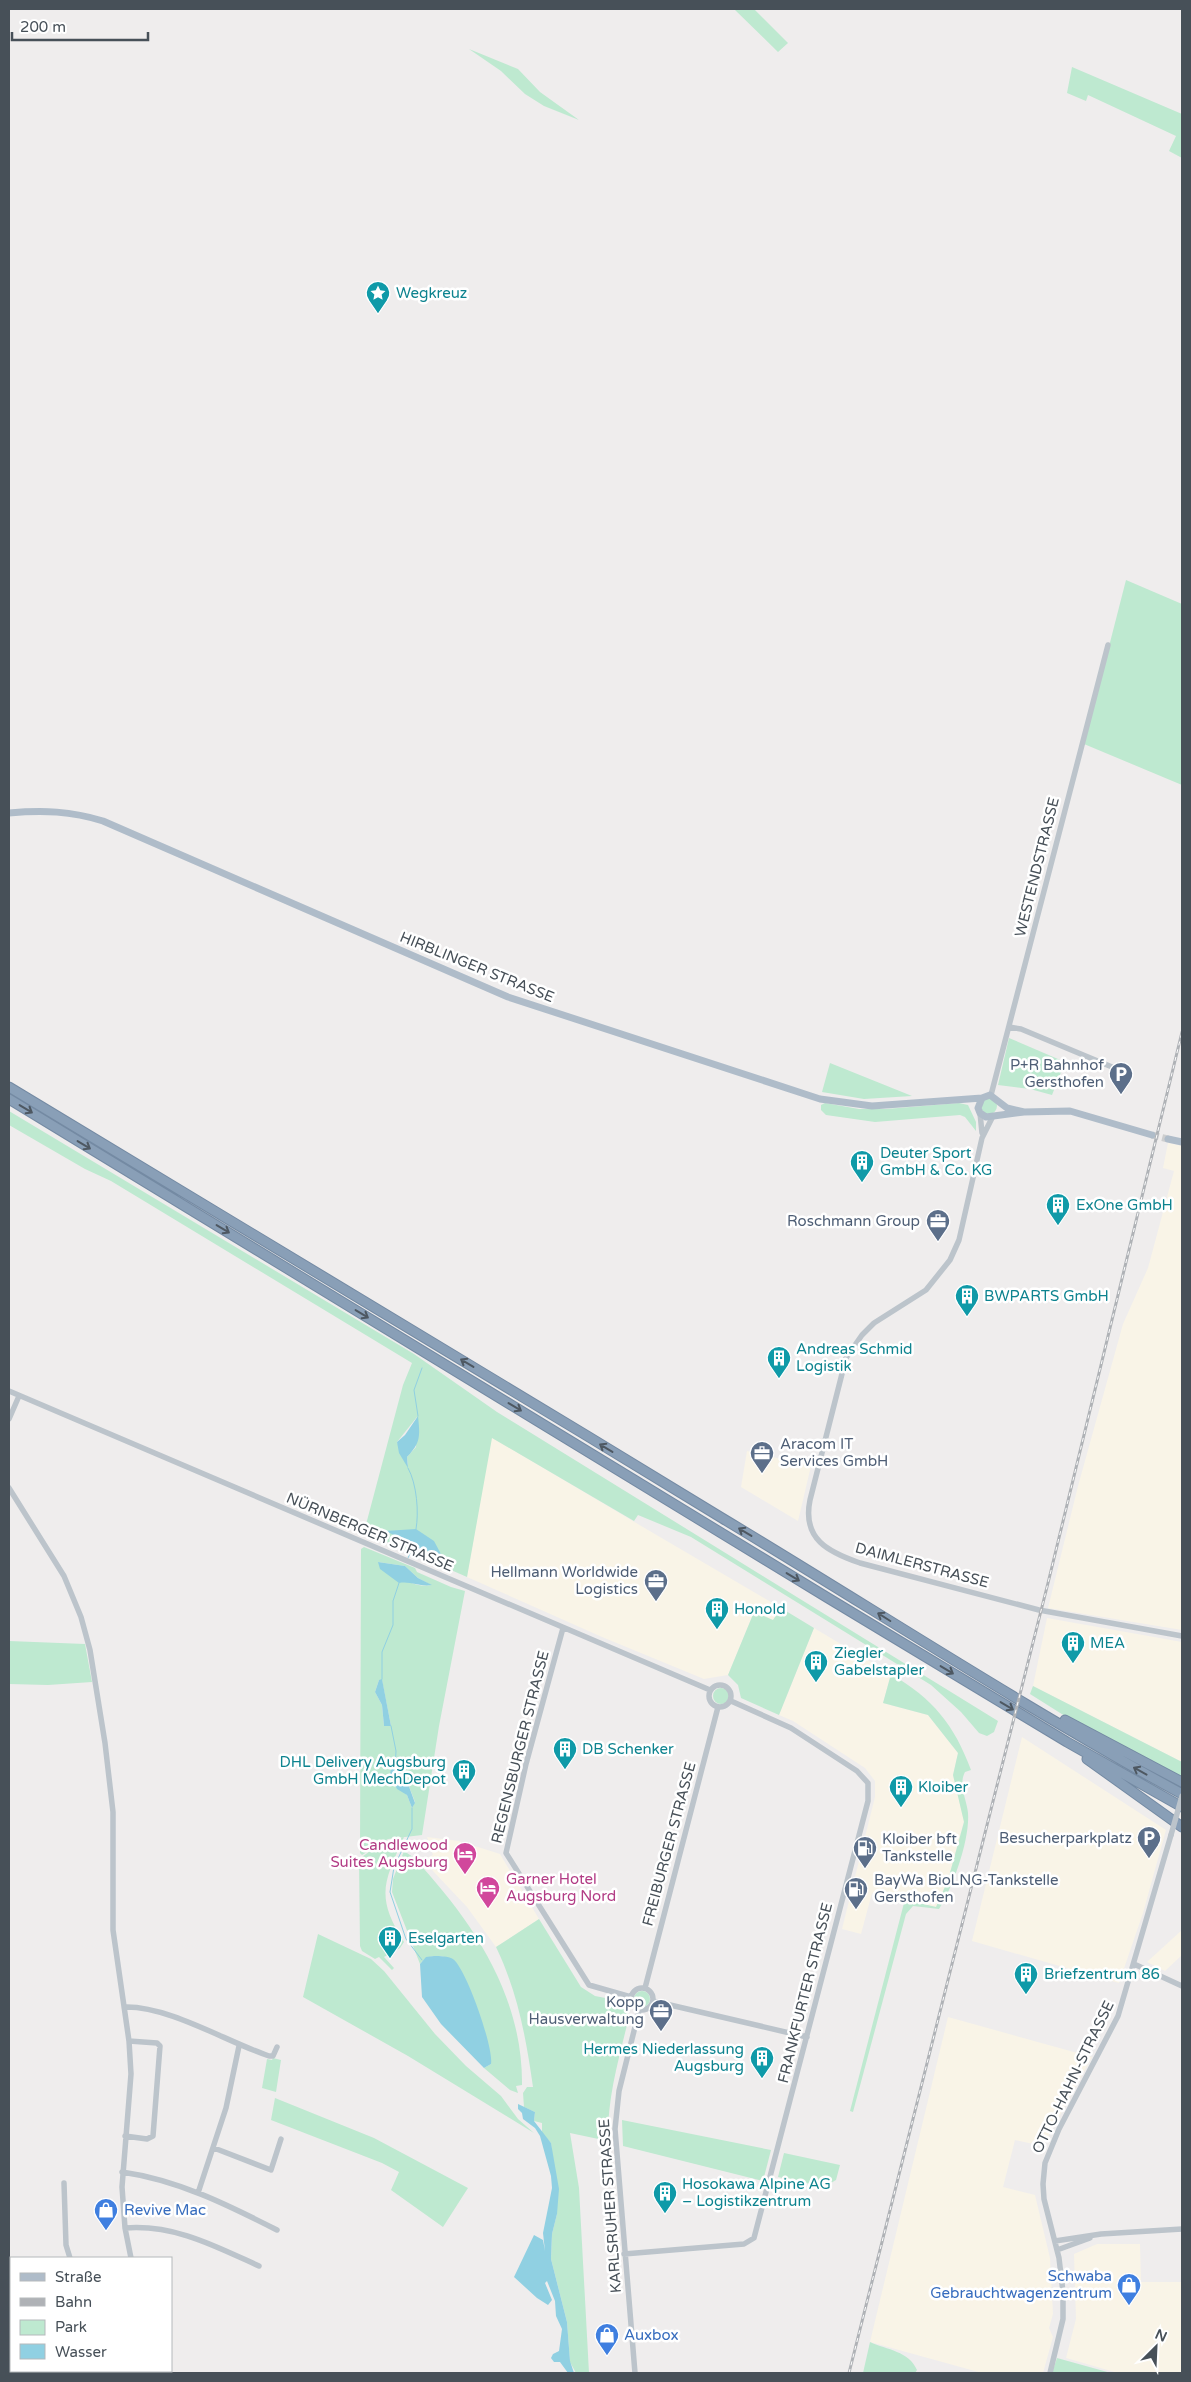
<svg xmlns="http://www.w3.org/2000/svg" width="1191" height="2382" viewBox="0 0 1191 2382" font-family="'Varela Round',sans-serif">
<rect width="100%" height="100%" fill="#efeded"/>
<path fill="#f9f4e7" d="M 1168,1143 L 1182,1146 L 1182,1630 L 1048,1608 L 1078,1486 L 1123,1324 L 1148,1268 L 1174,1171 L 1163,1168 Z
M 491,1437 L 648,1530 L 781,1608 L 773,1620 L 754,1612 L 728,1675 L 704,1679 L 602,1637 L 467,1577 Z
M 747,1451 L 811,1466 L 798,1521 L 741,1487 Z
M 1047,1618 L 1182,1642 L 1182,1762 L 1033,1686 Z
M 814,1628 L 891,1674 L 883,1703 L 928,1715 L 958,1753 L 953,1775 L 964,1821 L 948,1880 L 936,1907 L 915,1902 L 904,1903 L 872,1893 L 861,1934 L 842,1929 L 875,1797 L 875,1781 L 865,1768 L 793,1721 L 779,1715 Z
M 1022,1737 L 1166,1830 L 1143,1913 L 1119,1983 L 972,1941 Z
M 427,1837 L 459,1841 L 500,1854 L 539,1919 L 496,1947 L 467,1907 L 433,1871 L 425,1859 L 433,1855 Z
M 1182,1930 L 1182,1955 L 1165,1971 L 1147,1962 Z
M 948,2017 L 1092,2057 L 1043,2146 L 1015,2140 L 1003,2187 L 1035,2195 L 1050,2258 L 1053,2314 L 1049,2328 L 1053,2337 L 1043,2373 L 982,2373 L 870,2342 Z
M 1097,2244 L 1140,2244 L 1141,2282 L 1182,2282 L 1182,2373 L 1118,2373 L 1066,2358 L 1076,2319 L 1074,2254 Z"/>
<path fill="#bee9d0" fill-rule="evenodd" d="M 734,9 L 754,9 L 788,43 L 778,52 Z
M 469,49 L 518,69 L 540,92 L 579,120 L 544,106 L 525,94 L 501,71 Z
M 1072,67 L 1182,114 L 1182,158 L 1169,151 L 1176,136 L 1088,95 L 1086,101 L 1067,93 Z
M 1126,580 L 1182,604 L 1182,785 L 1084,744 Z
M 1009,1038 L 1065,1062 L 1052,1095 L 1030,1089 L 998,1085 Z
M 830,1063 L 912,1096 L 864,1099 L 822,1092 Z
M981 1106a8 8 0 1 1 16 0a8 8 0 1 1-16 0Z
M 825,1103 L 859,1109 L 886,1109 L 959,1103 L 968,1105 L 976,1122 L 976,1131 L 965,1117 L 960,1115 L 875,1122 L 826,1115 L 821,1110 L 821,1105 Z
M 9,1111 L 414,1354 L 497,1412 L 998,1721 L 994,1732 L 987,1736 L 979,1733 L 961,1712 L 931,1685 L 691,1537 L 638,1515 L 634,1521 L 492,1438 L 467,1577 L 364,1532 L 403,1385 L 412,1363 L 111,1181 L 85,1169 L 9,1125 ZM 417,1417 L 416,1447 L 407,1457 L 408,1466 L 397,1442 ZM 401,1538 L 441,1556 L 429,1551 L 411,1551 Z
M 364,1547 L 415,1568 L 417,1572 L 451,1587 L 465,1591 L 439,1726 L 422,1835 L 388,1839 L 362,1855 L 360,1853 L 361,1549 ZM 378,1562 L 405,1566 L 418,1578 L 431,1585 C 411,1589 394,1572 378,1562 ZM 379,1680 L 382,1680 L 391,1726 L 384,1726 L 382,1705 L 375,1692 ZM 390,1773 L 399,1773 L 407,1781 L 415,1802 L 412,1808 L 407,1795 Z
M 781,1608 L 814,1628 L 779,1715 L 741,1698 L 738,1685 L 728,1675 L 754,1612 L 773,1620 Z
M 9,1641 L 85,1644 L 92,1682 L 48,1685 L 9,1684 Z
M 891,1674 C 933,1699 954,1724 971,1770 L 965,1772 C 958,1785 967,1800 968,1813 C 970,1839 953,1887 939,1909 L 913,1906 L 906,1914 L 853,2112 L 850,2111 L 904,1903 L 915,1902 L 936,1907 L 948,1880 L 964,1822 L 953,1775 L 958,1753 L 928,1715 L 883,1703 Z
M 1033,1686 L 1182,1762 L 1181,1778 L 1076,1723 L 1030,1694 Z
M713 1696a8 8 0 1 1 16 0a8 8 0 1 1-16 0Z
M 404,1837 C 384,1882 375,1896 404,1942 L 400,1948 L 384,1957 L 394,1968 L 392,1970 L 379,1957 L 375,1959 L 362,1951 L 360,1946 L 359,1859 L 380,1844 Z
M 404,1851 L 413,1857 C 472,1920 523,1995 522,2085 L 516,2086 L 518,2093 L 510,2090 L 484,2068 L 491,2064 L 454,1960 C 443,1955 427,1953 420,1964 L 392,1892 L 393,1879 Z
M 539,1919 L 581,1987 L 595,1996 L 621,2001 L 629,2017 C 619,2058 607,2098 608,2141 L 570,2133 L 579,2188 L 589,2373 L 576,2373 L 570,2362 L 567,2322 L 551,2259 L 552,2234 L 557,2214 L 551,2143 L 542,2133 L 542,2123 L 534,2121 L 535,2112 L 524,2107 L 523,2093 L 527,2087 L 533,2087 C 526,2038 518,1993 496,1947 Z
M 318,1934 L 371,1959 L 384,1971 L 435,2034 L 466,2066 L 501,2096 L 518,2119 L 534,2133 L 408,2056 L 303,1997 Z
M634 1999a8 8 0 1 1 16 0a8 8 0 1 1-16 0Z
M 273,2058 L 281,2060 L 276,2092 L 262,2088 L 267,2059 L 272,2060 Z
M 275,2098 L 374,2138 L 468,2188 L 443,2227 L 391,2190 L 399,2172 L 382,2163 L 271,2120 Z
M 622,2120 L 771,2150 L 763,2181 L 623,2146 Z
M 784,2153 L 840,2165 L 836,2180 L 824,2187 L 778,2177 Z
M 870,2342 C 887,2350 909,2351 917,2370 L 915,2373 L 863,2373 Z
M 1057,2358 L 1111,2373 L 1052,2373 Z"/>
<path fill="#90d0e2" d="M 418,1416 C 420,1436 421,1442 407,1457 L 408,1468 L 399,1453 L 397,1442 L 405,1435 Z
M 416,1529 L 434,1541 L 442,1556 L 429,1551 L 411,1551 L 401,1538 L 385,1531 Z
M 378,1562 L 405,1566 L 418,1578 L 432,1585 C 420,1587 411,1581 399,1583 L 380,1569 Z
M 382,1679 L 391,1726 L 384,1726 L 382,1705 L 375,1692 L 379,1680 Z
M 395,1768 L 407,1781 L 415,1803 L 412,1808 L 407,1795 L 397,1789 L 390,1774 L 391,1769 Z
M 434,1956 C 440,1956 448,1956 453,1959 C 466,1968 494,2048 491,2064 L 484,2068 L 441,2024 L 422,1997 L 420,1964 L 426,1957 Z
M 518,2104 L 535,2112 L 534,2121 L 551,2143 L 559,2189 L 557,2214 L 552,2234 L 551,2259 L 567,2322 L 570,2361 L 574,2373 L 568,2373 L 560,2362 L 554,2362 L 551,2358 L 553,2354 L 559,2351 L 562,2329 L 556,2316 L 555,2301 L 547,2281 L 545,2283 L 552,2300 L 548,2305 L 537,2298 L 514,2277 L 534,2235 L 543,2240 L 545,2251 L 543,2233 L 552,2188 L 551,2176 L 540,2136 L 535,2128 L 523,2119 L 522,2113 L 518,2109 Z"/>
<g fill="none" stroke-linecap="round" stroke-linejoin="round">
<path stroke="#90d0e2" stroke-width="1" d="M 418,1416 L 414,1390 L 422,1368
M 408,1468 C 417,1484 419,1513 416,1529
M 408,1558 L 411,1551
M 382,1679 L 382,1652 L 393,1625 L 393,1601 L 399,1583
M 391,1726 L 396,1751 L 395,1768
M 412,1808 L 412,1829 L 394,1867 L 390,1892 L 406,1939 L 422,1960"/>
<path stroke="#cdcecf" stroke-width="7" stroke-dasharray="7 3.5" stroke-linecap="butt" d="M 1152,1135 L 1168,1139"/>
<g stroke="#748aa3" stroke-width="11">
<path id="highway" d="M 9,1087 C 246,1231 485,1373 722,1518 C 875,1610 1025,1708 1182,1794
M 9,1099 L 828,1598 L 1067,1742 L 1182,1807
M 1065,1720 L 1182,1782
M 1087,1759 L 1182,1827"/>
</g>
<path stroke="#bcc4cb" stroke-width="5.5" d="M 1009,1027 L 1021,1029 L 1112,1067
M 991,1095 L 1108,645
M 980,1113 L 982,1133
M 993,1116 L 982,1138 L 959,1240 L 950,1260 L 926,1290 L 874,1323 L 862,1335 L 846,1358 L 810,1500 C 802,1539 828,1552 860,1563 L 1039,1610 L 1182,1636
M 9,1391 L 710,1690
M 9,1419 L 19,1396
M 9,1488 L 64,1576 L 81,1617 L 90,1650 L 105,1743 L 113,1812 L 113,1930 L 129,2041 L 131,2074 L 122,2187 L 125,2228 L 131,2258
M 563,1628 L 526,1764 L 506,1853 L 589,1985 L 631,1997
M709 1696a11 11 0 1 1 22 0a11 11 0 1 1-22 0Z
M 1134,1964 L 1182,1986
M631 1999a11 11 0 1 1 22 0a11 11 0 1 1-22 0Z
M 645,1988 L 718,1707
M 653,2001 L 807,2037
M 125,2007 C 169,2006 227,2042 269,2056 L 273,2056 L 277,2047
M 125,2136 L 147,2139 L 153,2136 L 160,2046 L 157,2043 L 129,2041
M 214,2148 L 271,2170 L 281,2139
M 122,2172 C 178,2180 228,2205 277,2230
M 64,2183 L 66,2245 L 70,2258
M 198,2193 L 226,2108 L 239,2046
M 125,2228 C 174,2224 215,2246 259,2266
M 1055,2241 L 1101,2234 L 1182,2229
M 1057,2250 L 1090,2238
M 624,2254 L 744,2244 L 754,2238 L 868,1801 L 868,1783 L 857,1771 L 791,1728 L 731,1701
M 9,2277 L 11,2289
M 9,2294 L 11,2293
M 36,2371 L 37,2373
M 97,2371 L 97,2373
M 155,2371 L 155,2373
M 635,2373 L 615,2129 L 619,2091 L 639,2011
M 1050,2373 L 1063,2319 L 1063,2292 L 1059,2258 L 1044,2199 L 1043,2184 L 1045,2163 L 1059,2129 L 1118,2016 L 1171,1835"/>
<path stroke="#afbcc9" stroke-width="7" d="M 9,813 C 43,810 71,811 103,821 L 508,997 L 820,1099 L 872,1106 L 982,1098 L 990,1095 L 1007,1108 L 1024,1112
M 982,1098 L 978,1108 L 980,1113 L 986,1117 L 1024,1112 L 1070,1111 L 1152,1135
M 1168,1139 L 1182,1142"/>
<use href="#highway" stroke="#899fb7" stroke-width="9"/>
<g stroke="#afb2b6" stroke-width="3">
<path id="rail" d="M 849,2373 L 1048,1583 L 1182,1032"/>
</g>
<use href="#rail" stroke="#fff" stroke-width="1" stroke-dasharray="4" stroke-linecap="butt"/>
<path stroke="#bcc4cb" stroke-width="5.5" d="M 1171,1835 L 1182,1796"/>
</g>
<defs><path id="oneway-shaft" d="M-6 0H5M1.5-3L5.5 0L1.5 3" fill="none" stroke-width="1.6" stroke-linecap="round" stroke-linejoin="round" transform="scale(1.25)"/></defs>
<g stroke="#4e5862">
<use href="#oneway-shaft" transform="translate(26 1109) rotate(31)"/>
<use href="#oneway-shaft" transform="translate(84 1145) rotate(31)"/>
<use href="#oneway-shaft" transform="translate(223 1229) rotate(31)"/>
<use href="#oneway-shaft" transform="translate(362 1314) rotate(31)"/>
<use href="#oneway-shaft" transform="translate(467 1363) rotate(-149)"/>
<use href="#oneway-shaft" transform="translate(515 1407) rotate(31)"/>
<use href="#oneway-shaft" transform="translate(606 1448) rotate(-149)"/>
<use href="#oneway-shaft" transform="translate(745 1532) rotate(-149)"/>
<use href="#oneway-shaft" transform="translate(793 1577) rotate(31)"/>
<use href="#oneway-shaft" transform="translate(884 1617) rotate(-148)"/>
<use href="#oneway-shaft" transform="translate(947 1670) rotate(31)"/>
<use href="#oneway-shaft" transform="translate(1007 1706) rotate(31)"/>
<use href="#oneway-shaft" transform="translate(1140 1771) rotate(-151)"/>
</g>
<defs>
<g id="sight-pin" transform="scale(1.25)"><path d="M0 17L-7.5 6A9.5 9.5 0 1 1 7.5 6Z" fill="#0f9aa8" stroke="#fff"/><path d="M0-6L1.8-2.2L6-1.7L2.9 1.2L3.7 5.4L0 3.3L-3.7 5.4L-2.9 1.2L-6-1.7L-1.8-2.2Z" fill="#fff"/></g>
<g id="parking-pin" transform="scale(1.25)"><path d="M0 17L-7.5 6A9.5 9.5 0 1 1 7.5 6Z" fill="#5c6f8a" stroke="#fff"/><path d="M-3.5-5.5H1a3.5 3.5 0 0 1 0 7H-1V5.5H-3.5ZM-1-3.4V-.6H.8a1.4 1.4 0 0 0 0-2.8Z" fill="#fff"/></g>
<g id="building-pin" transform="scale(1.25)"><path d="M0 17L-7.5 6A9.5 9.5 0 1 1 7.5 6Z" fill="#0f9aa8" stroke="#fff"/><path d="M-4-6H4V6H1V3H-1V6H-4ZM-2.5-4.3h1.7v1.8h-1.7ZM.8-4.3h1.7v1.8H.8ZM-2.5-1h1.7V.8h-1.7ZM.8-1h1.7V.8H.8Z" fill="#fff"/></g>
<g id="office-pin" transform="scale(1.25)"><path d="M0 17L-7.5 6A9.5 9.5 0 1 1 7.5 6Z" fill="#5c6f8a" stroke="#fff"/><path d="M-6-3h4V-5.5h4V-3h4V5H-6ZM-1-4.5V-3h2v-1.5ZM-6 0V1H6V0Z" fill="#fff"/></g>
<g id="fuel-pin" transform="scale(1.25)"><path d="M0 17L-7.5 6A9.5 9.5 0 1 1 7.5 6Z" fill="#5c6f8a" stroke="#fff"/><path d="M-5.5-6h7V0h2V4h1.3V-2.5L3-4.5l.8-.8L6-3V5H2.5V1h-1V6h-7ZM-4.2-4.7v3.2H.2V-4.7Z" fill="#fff"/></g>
<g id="hotel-pin" transform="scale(1.25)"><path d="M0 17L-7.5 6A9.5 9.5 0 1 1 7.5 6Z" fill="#d1479c" stroke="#fff"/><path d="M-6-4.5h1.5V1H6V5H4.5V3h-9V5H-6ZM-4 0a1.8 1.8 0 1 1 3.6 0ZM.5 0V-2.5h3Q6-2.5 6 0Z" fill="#fff"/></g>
<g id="shop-pin" transform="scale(1.25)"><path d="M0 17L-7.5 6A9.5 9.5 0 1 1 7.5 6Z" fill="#3f7fe0" stroke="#fff"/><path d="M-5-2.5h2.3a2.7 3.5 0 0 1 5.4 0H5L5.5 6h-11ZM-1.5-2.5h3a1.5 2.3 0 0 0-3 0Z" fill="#fff"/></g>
</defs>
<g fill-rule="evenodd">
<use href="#sight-pin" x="378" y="293"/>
<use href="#parking-pin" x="1121" y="1074"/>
<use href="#building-pin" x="862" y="1162"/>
<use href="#building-pin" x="1058" y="1205"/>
<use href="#office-pin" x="938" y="1221"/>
<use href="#building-pin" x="967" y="1296"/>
<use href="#building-pin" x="779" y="1358"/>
<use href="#office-pin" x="762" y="1453"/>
<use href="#office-pin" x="656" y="1581"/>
<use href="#building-pin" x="717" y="1609"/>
<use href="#building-pin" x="1073" y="1643"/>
<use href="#building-pin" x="816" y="1662"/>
<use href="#building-pin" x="565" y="1749"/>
<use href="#building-pin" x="464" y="1771"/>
<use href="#building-pin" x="901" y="1787"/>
<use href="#parking-pin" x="1149" y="1838"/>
<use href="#fuel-pin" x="865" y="1848"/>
<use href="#hotel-pin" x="465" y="1854"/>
<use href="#hotel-pin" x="488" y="1888"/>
<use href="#fuel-pin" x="856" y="1889"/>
<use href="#building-pin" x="390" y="1938"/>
<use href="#building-pin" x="1026" y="1974"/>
<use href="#office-pin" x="661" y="2011"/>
<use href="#building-pin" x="762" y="2058"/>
<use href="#building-pin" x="665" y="2193"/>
<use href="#shop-pin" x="106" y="2210"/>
<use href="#shop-pin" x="1129" y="2285"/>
<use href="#shop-pin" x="607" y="2335"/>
</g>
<g text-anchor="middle" stroke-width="5" stroke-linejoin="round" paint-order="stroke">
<g font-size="15" fill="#0d838f" stroke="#fff" text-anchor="start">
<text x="396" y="298">Wegkreuz</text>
<text x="880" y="1158">Deuter Sport<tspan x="880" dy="17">GmbH &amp; Co. KG</tspan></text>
<text x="1076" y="1210">ExOne GmbH</text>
<text x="984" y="1301">BWPARTS GmbH</text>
<text x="796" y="1354">Andreas Schmid<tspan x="796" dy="17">Logistik</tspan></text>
<text x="734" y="1614">Honold</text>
<text x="1090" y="1648">MEA</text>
<text x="834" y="1658">Ziegler<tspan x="834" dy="17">Gabelstapler</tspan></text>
<text x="582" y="1754">DB Schenker</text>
<text x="446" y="1767" text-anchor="end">DHL Delivery Augsburg<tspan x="446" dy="17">GmbH MechDepot</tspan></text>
<text x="918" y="1792">Kloiber</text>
<text x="408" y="1943">Eselgarten</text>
<text x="1044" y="1979">Briefzentrum 86</text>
<text x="744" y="2054" text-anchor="end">Hermes Niederlassung<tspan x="744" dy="17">Augsburg</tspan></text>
<text x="682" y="2189">Hosokawa Alpine AG<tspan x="682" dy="17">– Logistikzentrum</tspan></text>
</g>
<g font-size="15" fill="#475058" stroke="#fff">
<text transform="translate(1037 867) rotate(-76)" y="5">WESTENDSTRASSE</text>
<text transform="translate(477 967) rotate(22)" y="5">HIRBLINGER STRASSE</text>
<text transform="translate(370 1532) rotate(23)" y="5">NÜRNBERGER STRASSE</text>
<text transform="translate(922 1565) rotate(15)" y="5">DAIMLERSTRASSE</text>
<text transform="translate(520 1747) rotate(-76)" y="5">REGENSBURGER STRASSE</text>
<text transform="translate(669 1844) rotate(-75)" y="5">FREIBURGER STRASSE</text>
<text transform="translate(805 1993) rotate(-76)" y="5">FRANKFURTER STRASSE</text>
<text transform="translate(1073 2077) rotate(-64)" y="5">OTTO-HAHN-STRASSE</text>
<text transform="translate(610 2206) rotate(-94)" y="5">KARLSRUHER STRASSE</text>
</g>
<g font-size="15" fill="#4e5e75" stroke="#fff" text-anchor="end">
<text x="1104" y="1070">P+R Bahnhof<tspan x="1104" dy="17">Gersthofen</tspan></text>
<text x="920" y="1226">Roschmann Group</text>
<text x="780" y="1449" text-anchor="start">Aracom IT<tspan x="780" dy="17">Services GmbH</tspan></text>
<text x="638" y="1577">Hellmann Worldwide<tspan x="638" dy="17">Logistics</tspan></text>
<text x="1132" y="1843">Besucherparkplatz</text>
<text x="882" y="1844" text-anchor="start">Kloiber bft<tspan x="882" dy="17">Tankstelle</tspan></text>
<text x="874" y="1885" text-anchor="start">BayWa BioLNG-Tankstelle<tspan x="874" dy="17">Gersthofen</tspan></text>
<text x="644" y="2007">Kopp<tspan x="644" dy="17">Hausverwaltung</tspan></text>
</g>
<g font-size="15" fill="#b23c85" stroke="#fff" text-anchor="end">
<text x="448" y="1850">Candlewood<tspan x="448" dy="17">Suites Augsburg</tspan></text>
<text x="506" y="1884" text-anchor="start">Garner Hotel<tspan x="506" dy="17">Augsburg Nord</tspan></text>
</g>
<g font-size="15" fill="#366cbe" stroke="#fff" text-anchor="start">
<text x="124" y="2215">Revive Mac</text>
<text x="1112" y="2281" text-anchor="end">Schwaba<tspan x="1112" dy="17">Gebrauchtwagenzentrum</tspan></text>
<text x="624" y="2340">Auxbox</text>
</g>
</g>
<rect width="1191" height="2382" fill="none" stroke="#475058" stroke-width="20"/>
<rect x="10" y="2257" width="162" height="115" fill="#ffffff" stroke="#b5b9bc"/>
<rect x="20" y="2273" width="25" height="8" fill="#afbcc9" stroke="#b5b9bc"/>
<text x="55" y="2282" font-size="15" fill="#475058">Straße</text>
<rect x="20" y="2298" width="25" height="8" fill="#afb2b6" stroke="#b5b9bc"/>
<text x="55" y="2307" font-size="15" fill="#475058">Bahn</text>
<rect x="20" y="2320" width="25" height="15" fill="#bee9d0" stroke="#b5b9bc"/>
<text x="55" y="2332" font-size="15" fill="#475058">Park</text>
<rect x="20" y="2344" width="25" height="15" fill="#90d0e2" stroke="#b5b9bc"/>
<text x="55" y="2357" font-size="15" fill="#475058">Wasser</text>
<g transform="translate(1156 2347) rotate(24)" stroke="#ffffff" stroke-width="4" paint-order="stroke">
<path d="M0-4L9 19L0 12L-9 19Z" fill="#475058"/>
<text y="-8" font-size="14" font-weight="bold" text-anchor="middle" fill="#475058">N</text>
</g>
<path d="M12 32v8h136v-8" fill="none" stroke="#475058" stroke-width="2.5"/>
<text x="20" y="32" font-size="15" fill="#475058" stroke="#ffffff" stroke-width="4" paint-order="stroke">200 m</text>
</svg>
